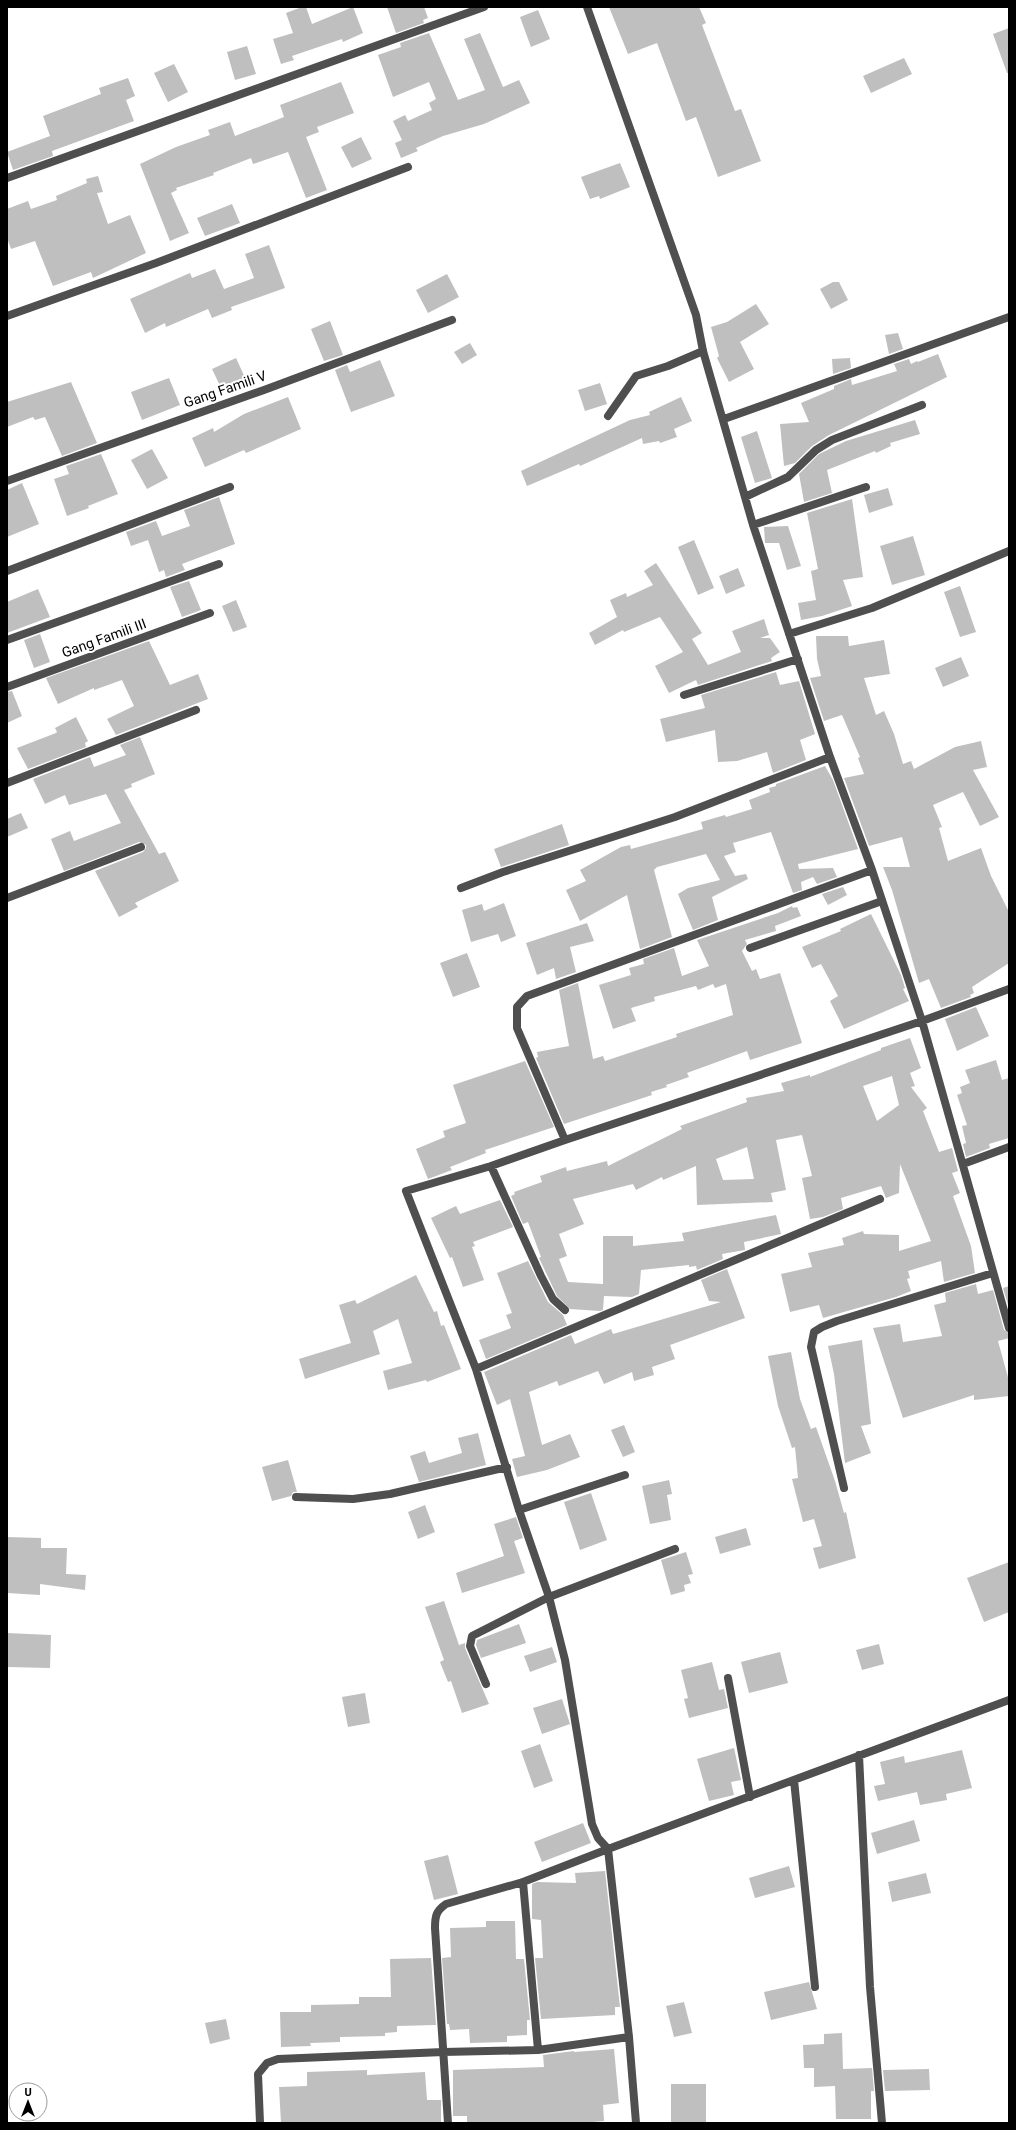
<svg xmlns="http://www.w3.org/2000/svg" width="1016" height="2130" viewBox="0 0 1016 2130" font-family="Roboto,sans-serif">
<rect width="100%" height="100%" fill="#fff"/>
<path fill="#bfbfbf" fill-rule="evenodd" d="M 302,7 L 306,7 L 312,24 L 353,7 L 363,33 L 343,42 L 342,39 L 292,56 L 294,60 L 281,64 L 273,39 L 293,33 L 286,13 Z
M 387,7 L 424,7 L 428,18 L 423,20 L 424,23 L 396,33 Z
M 609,7 L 699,7 L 706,23 L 702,25 L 735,111 L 741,109 L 761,161 L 718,177 L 696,117 L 686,121 L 657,43 L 628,54 Z
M 538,10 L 550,39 L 531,47 L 520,17 Z
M 1009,28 L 1009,73 L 1007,73 L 993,34 Z
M 429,33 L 458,100 L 485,90 L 464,39 L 480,33 L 503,87 L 519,80 L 530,103 L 484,124 L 443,136 L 416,148 L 418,151 L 401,158 L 395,143 L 402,140 L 393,121 L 405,115 L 408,121 L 432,110 L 429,103 L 436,99 L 429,82 L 393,97 L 378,55 L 401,47 L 400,43 Z
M 247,46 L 256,74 L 235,80 L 227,52 Z
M 904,58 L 912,74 L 871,93 L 863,76 Z
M 174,64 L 188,92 L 168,102 L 154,73 Z
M 128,78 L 135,96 L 126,100 L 134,121 L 52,151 L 53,156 L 13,170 L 7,152 L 50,136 L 43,116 L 101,94 L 99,88 Z
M 341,82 L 354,113 L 317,127 L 319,132 L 306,137 L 327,190 L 306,198 L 288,152 L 253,164 L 251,158 L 213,173 L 214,175 L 176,188 L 177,190 L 171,193 L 189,233 L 170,241 L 140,164 L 176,147 L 210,135 L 208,130 L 230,122 L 235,136 L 284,117 L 280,105 Z
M 361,137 L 372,159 L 352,168 L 341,147 Z
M 620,163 L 630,187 L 600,199 L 599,196 L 590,199 L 581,177 Z
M 98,176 L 103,192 L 97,193 L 108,224 L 130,215 L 146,253 L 93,278 L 91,272 L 53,286 L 35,241 L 11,249 L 7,238 L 7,209 L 28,201 L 31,209 L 57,200 L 56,196 L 87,183 L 86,179 Z
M 232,204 L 240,223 L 205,236 L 197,218 Z
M 269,245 L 285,288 L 231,307 L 232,310 L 212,318 L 208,309 L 166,327 L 165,323 L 145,333 L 130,299 L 190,273 L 192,278 L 215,269 L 224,289 L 254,278 L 245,254 Z
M 447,274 L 459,297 L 428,313 L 416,290 Z
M 833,282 L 839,282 L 848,300 L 831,309 L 820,289 Z
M 756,304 L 769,324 L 740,342 L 754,369 L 729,382 L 717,358 L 719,356 L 711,327 L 727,322 Z
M 330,321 L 343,355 L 324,361 L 311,329 Z
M 898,333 L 903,349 L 889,354 L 885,335 Z
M 470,343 L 477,355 L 462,364 L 454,352 Z
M 938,354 L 947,377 L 829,435 L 812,446 L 795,463 L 784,466 L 780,424 L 809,422 L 801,403 L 834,389 L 834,386 L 851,379 L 852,385 L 897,371 L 894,364 L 909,359 L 911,364 L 917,361 L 918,362 Z
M 236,358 L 247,382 L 223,392 L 212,369 Z
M 850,358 L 851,368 L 833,374 L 832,359 Z
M 380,360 L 395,396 L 351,412 L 335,370 L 347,365 L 350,372 Z
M 169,378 L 180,405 L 142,420 L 131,392 Z
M 71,382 L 97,443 L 62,456 L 45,417 L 35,420 L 33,417 L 7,427 L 7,402 Z
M 600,383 L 607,404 L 585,411 L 578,390 Z
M 288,397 L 301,429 L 246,453 L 244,450 L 205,467 L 192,438 L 213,428 L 214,432 L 244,414 Z
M 681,397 L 692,421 L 674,429 L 677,437 L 660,443 L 659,441 L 643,444 L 642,438 L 580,466 L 579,464 L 527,486 L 521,471 L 630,420 L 650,415 L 649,412 Z
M 915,420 L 920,434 L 890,443 L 891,446 L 876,453 L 875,451 L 827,470 L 832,493 L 804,502 L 799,474 L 819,454 L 846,441 Z
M 757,431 L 772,478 L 755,483 L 741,437 Z
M 152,449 L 168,478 L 147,489 L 131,460 Z
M 101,454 L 118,494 L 88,506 L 89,508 L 67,516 L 54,479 L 69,474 L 66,466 Z
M 22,483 L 39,524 L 7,537 L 7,490 Z
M 888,488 L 893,505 L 869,513 L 864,495 Z
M 219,497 L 235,544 L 182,564 L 185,570 L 166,577 L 164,570 L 159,572 L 148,540 L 131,546 L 126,532 L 156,521 L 162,536 L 190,526 L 184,510 Z
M 852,499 L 863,577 L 843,580 L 852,606 L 822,616 L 801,620 L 798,603 L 816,600 L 811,571 L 818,569 L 807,513 Z
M 788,526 L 801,566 L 787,570 L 779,543 L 765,543 L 764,527 Z
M 913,536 L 925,575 L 892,585 L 880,546 Z
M 694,540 L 714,588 L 698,595 L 678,547 Z
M 656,563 L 702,633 L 692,639 L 708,665 L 741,652 L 732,631 L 764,619 L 769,635 L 760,638 L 770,638 L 780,652 L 771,658 L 772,661 L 698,685 L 696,680 L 669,693 L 655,666 L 683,652 L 660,617 L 624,632 L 623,630 L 595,645 L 589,633 L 617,617 L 610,600 L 626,593 L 627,597 L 653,585 L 644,571 Z
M 738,568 L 745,586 L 726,594 L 719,576 Z
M 189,581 L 201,610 L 182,617 L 170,587 Z
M 960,586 L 976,632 L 960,637 L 944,592 Z
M 38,589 L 50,617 L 7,633 L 7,602 Z
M 236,600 L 247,627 L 233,632 L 222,606 Z
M 40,634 L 50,662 L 34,668 L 24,640 Z
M 816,636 L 848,636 L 849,646 L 884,640 L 890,674 L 864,678 L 876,715 L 884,711 L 894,734 L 903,764 L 911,761 L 914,769 L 955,747 L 981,741 L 987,767 L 973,770 L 999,817 L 980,826 L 963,792 L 933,805 L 942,827 L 939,828 L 948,861 L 981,848 L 991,876 L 1009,912 L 1009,963 L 972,987 L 974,993 L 970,995 L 971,997 L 941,1008 L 929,979 L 919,983 L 892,890 L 883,867 L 910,867 L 902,837 L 869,846 L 844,778 L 864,774 L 858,758 L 860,757 L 842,715 L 824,721 L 810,678 L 821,676 L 817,659 Z
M 149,641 L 170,685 L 198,674 L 208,699 L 116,735 L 107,719 L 134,706 L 122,680 L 94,690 L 94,688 L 58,704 L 46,678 Z
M 961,657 L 969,676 L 943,687 L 935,668 Z
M 776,672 L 780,685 L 799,681 L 815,734 L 800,740 L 806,760 L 773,773 L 767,752 L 737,761 L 718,762 L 715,730 L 666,742 L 660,719 L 705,708 L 701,695 Z
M 12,691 L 22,716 L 7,723 L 7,692 Z
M 76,717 L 88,741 L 85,743 L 86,747 L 28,769 L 17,748 L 56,733 L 57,732 L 55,728 Z
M 140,737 L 155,774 L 131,784 L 132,787 L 124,790 L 159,854 L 165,852 L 179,881 L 135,903 L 138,907 L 119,917 L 95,871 L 143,852 L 146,848 L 146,845 L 139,842 L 64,871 L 51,839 L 70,831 L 74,841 L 121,823 L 106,794 L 69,805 L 65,795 L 45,804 L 33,779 L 90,757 L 94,767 L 126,755 L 120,745 Z
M 825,766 L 833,780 L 858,849 L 798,864 L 799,869 L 833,868 L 837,877 L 817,884 L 813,877 L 801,882 L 802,890 L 793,893 L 771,832 L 733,843 L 736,852 L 724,856 L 735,876 L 746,874 L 748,879 L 712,897 L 718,920 L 693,930 L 678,894 L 688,888 L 720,880 L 706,854 L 657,867 L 654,870 L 672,937 L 640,949 L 627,895 L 580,921 L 566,890 L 586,881 L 580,870 L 621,847 L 630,845 L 631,849 L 703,829 L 701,822 L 725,815 L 726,817 L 752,809 L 749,800 L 770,792 L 769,788 L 776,786 L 776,784 Z
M 21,813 L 28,828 L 7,837 L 7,819 Z
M 562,824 L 569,845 L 501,867 L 494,849 Z
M 843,887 L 847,895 L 828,905 L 822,894 Z
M 504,903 L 516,936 L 501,942 L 498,934 L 471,942 L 462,910 L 482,904 L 484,911 Z
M 792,906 L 793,908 L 797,907 L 801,916 L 775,926 L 776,931 L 745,940 L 747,944 L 742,951 L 752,971 L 756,969 L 760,979 L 780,973 L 802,1043 L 750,1060 L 747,1051 L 687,1073 L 689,1077 L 666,1085 L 667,1087 L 651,1092 L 652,1095 L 564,1124 L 536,1058 L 538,1057 L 537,1052 L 569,1046 L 559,990 L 578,983 L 593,1059 L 603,1056 L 605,1061 L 677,1037 L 676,1034 L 733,1015 L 726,984 L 715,988 L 713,984 L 698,990 L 696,986 L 654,997 L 655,1001 L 631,1008 L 636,1021 L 613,1029 L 599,985 L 631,975 L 629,968 L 644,964 L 643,959 L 674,948 L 682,976 L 709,966 L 697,940 L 778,913 Z
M 871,914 L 901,975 L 905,988 L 903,989 L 909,1001 L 844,1029 L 830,1001 L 838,996 L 821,964 L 812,968 L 802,947 L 841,931 L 840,929 Z
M 587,923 L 594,941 L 570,947 L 576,972 L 556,979 L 554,968 L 537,975 L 526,943 Z
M 467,953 L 480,987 L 453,997 L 440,963 Z
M 976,1007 L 989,1036 L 957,1051 L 945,1019 Z
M 910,1038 L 921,1068 L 910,1073 L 915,1086 L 911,1087 L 927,1108 L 923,1111 L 939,1152 L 952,1148 L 958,1171 L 952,1173 L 960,1193 L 953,1196 L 971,1246 L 975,1273 L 944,1282 L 941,1261 L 908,1271 L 910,1278 L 907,1279 L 911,1291 L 896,1297 L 823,1318 L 819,1305 L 790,1312 L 781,1274 L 812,1267 L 808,1253 L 844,1245 L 842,1238 L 863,1231 L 864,1234 L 899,1235 L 899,1251 L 931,1241 L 900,1164 L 899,1193 L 886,1198 L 881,1186 L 841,1198 L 843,1209 L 823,1217 L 810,1219 L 802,1178 L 812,1176 L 802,1135 L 776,1140 L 786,1190 L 771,1193 L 773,1202 L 697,1205 L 696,1166 L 663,1180 L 662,1177 L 636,1190 L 633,1184 L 573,1199 L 584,1224 L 559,1234 L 567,1256 L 559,1259 L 568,1282 L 603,1284 L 603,1236 L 633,1236 L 633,1246 L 684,1241 L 682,1233 L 776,1215 L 781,1234 L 744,1242 L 745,1250 L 722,1254 L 723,1259 L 697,1270 L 696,1266 L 689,1267 L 689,1265 L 641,1270 L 639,1294 L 632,1297 L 604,1296 L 603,1310 L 600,1311 L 570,1309 L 557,1296 L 539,1258 L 541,1257 L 528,1222 L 523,1224 L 511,1196 L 515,1194 L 514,1192 L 542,1182 L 540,1176 L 566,1167 L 567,1171 L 607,1161 L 608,1166 L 682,1129 L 680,1126 L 747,1102 L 746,1098 L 784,1091 L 781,1083 L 810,1075 L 810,1077 L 881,1050 L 881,1048 ZM 892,1076 L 899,1105 L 877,1121 L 863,1086 ZM 747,1147 L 754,1179 L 723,1180 L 716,1159 Z
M 996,1060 L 1002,1080 L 1009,1078 L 1009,1138 L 989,1144 L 990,1148 L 966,1157 L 963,1144 L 966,1143 L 962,1126 L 967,1125 L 957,1095 L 962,1093 L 960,1087 L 970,1083 L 965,1070 Z
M 525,1061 L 554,1127 L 485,1150 L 486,1153 L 450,1167 L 452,1170 L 428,1179 L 416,1149 L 445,1137 L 443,1131 L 466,1123 L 453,1085 Z
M 500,1200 L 513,1227 L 473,1242 L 475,1246 L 472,1247 L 484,1280 L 463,1287 L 452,1257 L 450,1258 L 431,1218 L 456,1206 L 460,1214 Z
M 528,1261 L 548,1302 L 563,1315 L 567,1325 L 486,1359 L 479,1340 L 511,1328 L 506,1315 L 512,1313 L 497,1273 Z
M 727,1269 L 745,1318 L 670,1345 L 675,1359 L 652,1367 L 654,1375 L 634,1381 L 632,1372 L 604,1384 L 598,1371 L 559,1386 L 557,1381 L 529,1392 L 542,1445 L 570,1434 L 580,1457 L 547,1470 L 517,1477 L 512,1459 L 525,1456 L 510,1399 L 497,1405 L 484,1372 L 571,1335 L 575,1344 L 611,1329 L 613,1334 L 721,1302 L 709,1301 L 701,1280 Z
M 416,1275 L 434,1312 L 437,1311 L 441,1326 L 444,1325 L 461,1369 L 427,1382 L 426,1380 L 388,1390 L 383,1371 L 412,1363 L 398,1319 L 373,1331 L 380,1354 L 305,1379 L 299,1359 L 351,1343 L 339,1305 L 355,1300 L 357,1304 Z
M 976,1284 L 978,1294 L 993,1290 L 1004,1330 L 1009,1333 L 1009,1338 L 998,1341 L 1009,1381 L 1009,1396 L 974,1400 L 974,1395 L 903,1418 L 873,1328 L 900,1324 L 903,1342 L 942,1336 L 934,1305 L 946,1302 L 945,1293 Z
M 1009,1286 L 1009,1308 L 1003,1288 Z
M 862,1340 L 871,1424 L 861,1426 L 871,1453 L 845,1463 L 834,1374 L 828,1346 Z
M 791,1352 L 800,1399 L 811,1429 L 816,1427 L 835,1481 L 844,1513 L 846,1512 L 856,1558 L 819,1569 L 813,1548 L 822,1546 L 814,1519 L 803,1522 L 792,1479 L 798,1478 L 795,1447 L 792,1448 L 778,1406 L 768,1356 Z
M 624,1425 L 635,1452 L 623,1457 L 611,1430 Z
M 478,1433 L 486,1465 L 419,1482 L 410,1456 L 425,1451 L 429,1463 L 462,1453 L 458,1438 Z
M 288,1460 L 297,1492 L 293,1492 L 291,1496 L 272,1501 L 262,1467 Z
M 669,1480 L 672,1494 L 667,1495 L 671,1520 L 650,1524 L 642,1486 Z
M 591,1493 L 607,1540 L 580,1550 L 564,1502 Z
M 425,1505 L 435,1532 L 418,1539 L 408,1512 Z
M 516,1517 L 523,1538 L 514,1541 L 525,1573 L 462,1593 L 456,1573 L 504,1556 L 494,1524 Z
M 746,1528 L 751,1545 L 720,1554 L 715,1537 Z
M 7,1537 L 41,1538 L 41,1548 L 67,1548 L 66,1574 L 86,1575 L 85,1590 L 40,1584 L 40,1595 L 7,1593 Z
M 686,1552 L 693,1574 L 688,1575 L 691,1583 L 684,1585 L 685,1591 L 671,1595 L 661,1560 Z
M 1009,1562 L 1009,1612 L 984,1622 L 967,1578 Z
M 444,1601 L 459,1645 L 465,1643 L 465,1648 L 489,1704 L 462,1713 L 451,1681 L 448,1682 L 440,1662 L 444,1660 L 425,1607 Z
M 519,1624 L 526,1643 L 481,1658 L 476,1645 L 477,1640 Z
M 7,1633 L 51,1635 L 50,1668 L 7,1667 Z
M 879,1644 L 884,1664 L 862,1670 L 856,1650 Z
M 552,1647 L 557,1662 L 530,1672 L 524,1656 Z
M 780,1652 L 788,1683 L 749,1693 L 741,1662 Z
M 712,1662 L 719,1690 L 724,1689 L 728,1708 L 689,1718 L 684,1699 L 688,1698 L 681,1670 Z
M 365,1693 L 370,1723 L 348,1727 L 342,1697 Z
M 562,1699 L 570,1724 L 542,1734 L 533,1708 Z
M 540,1744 L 553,1781 L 534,1788 L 521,1751 Z
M 734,1748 L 741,1780 L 731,1782 L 734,1795 L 709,1801 L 697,1759 Z
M 962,1750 L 972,1788 L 946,1794 L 947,1800 L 920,1805 L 917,1792 L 878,1801 L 874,1786 L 885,1784 L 880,1762 L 904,1756 L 905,1763 Z
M 914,1820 L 920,1841 L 877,1854 L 871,1833 Z
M 583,1823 L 591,1843 L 542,1862 L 534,1842 Z
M 448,1855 L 458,1894 L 434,1900 L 424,1861 Z
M 789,1866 L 795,1887 L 755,1898 L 749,1878 Z
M 605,1871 L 620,2007 L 615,2007 L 615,2015 L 541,2019 L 535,1958 L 543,1958 L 541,1920 L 532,1919 L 532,1884 L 537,1882 L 576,1883 L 575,1873 Z
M 926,1873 L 931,1893 L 892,1902 L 888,1882 Z
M 486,1921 L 515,1921 L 516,1959 L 524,1959 L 530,2020 L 527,2020 L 527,2035 L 507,2036 L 507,2042 L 470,2043 L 469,2029 L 450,2030 L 449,2024 L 447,2024 L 442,1958 L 451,1957 L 450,1928 L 486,1927 Z
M 431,1958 L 436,2025 L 397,2026 L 397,2032 L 385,2033 L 385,2036 L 340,2037 L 340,2042 L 310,2043 L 311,2046 L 281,2047 L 280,2012 L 311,2012 L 311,2005 L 359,2004 L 359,1997 L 391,1997 L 390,1959 Z
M 809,1982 L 817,2009 L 771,2020 L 764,1992 Z
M 684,2002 L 692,2033 L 674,2037 L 666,2006 Z
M 226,2019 L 230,2039 L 210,2044 L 205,2023 Z
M 842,2033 L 843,2069 L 872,2068 L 874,2091 L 871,2091 L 871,2119 L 836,2119 L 835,2086 L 814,2087 L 814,2068 L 804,2068 L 803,2045 L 824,2044 L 824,2034 Z
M 614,2049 L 619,2103 L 603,2105 L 604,2121 L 581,2123 L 467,2123 L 467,2116 L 453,2116 L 453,2070 L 544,2067 L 543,2055 L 574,2051 L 574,2052 Z
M 929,2069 L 930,2090 L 885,2091 L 883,2070 Z
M 367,2070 L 367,2075 L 425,2072 L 427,2100 L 441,2100 L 441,2123 L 281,2123 L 279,2087 L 307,2086 L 307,2072 Z
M 671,2084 L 706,2084 L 706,2123 L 671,2123 Z"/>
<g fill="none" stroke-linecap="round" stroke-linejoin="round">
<path stroke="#4f4f4f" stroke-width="8" d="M 608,416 L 636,376 L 668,366 L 703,351
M 750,948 L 882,901
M 519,1510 L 625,1475
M 549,1597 L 675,1549"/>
<path stroke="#4f4f4f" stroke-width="8" d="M 587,7 L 696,315 L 703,351 L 753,525 L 830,757 L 872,870 L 922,1021 L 1009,1328
M 7,178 L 484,7
M 7,316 L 156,263 L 408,167
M 724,419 L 1009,317
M 7,481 L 264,390 L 452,320
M 745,497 L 788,477 L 816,450 L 832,440 L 922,405
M 753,525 L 866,487
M 7,571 L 230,487
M 789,634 L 872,608 L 1009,551
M 7,640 L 219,564
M 7,687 L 210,613
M 684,695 L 798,659
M 7,783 L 196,710
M 461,888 L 503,872 L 675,817 L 830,757
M 7,898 L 141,847
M 565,1140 L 517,1028 L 517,1007 L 527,996 L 872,870
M 963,1164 L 1009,1147
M 491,1166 L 541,1276 L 553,1299 L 565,1310
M 476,1369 L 880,1199
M 844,1488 L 811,1347 L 814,1332 L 822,1327 L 837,1321 L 993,1273
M 296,1497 L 353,1499 L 390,1494 L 507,1467
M 728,1678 L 750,1797
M 486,1684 L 470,1646 L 472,1636 L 549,1597
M 859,1755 L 870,1987 L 882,2123
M 794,1780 L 815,1987
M 523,1882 L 538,2050
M 260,2123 L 258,2074 L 267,2063 L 278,2059 L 443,2052 L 538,2050 L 629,2037
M 448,2123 L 435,1928 C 435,1916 436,1911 446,1904 L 523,1882 L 608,1849 L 598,1838 L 592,1824 L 565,1660 L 549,1597 L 519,1510 L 476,1369 L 406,1191 L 491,1166 L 565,1140 L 922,1021 L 1009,989
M 636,2123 L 629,2037 L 608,1849 L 1009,1700"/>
</g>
<g text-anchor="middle" stroke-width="4" stroke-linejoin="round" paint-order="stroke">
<g font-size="14" fill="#000" stroke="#fff">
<text transform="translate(225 389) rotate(-19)" y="5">Gang Famili V</text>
<text transform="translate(104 638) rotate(-20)" y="5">Gang Famili III</text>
</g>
</g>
<rect width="1016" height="2130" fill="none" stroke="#000000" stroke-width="16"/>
<g transform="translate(28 2102)"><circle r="19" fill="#ffffff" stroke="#999999"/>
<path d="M0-3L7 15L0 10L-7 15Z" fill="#000000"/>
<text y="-6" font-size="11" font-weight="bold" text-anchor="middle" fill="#000000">U</text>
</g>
</svg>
